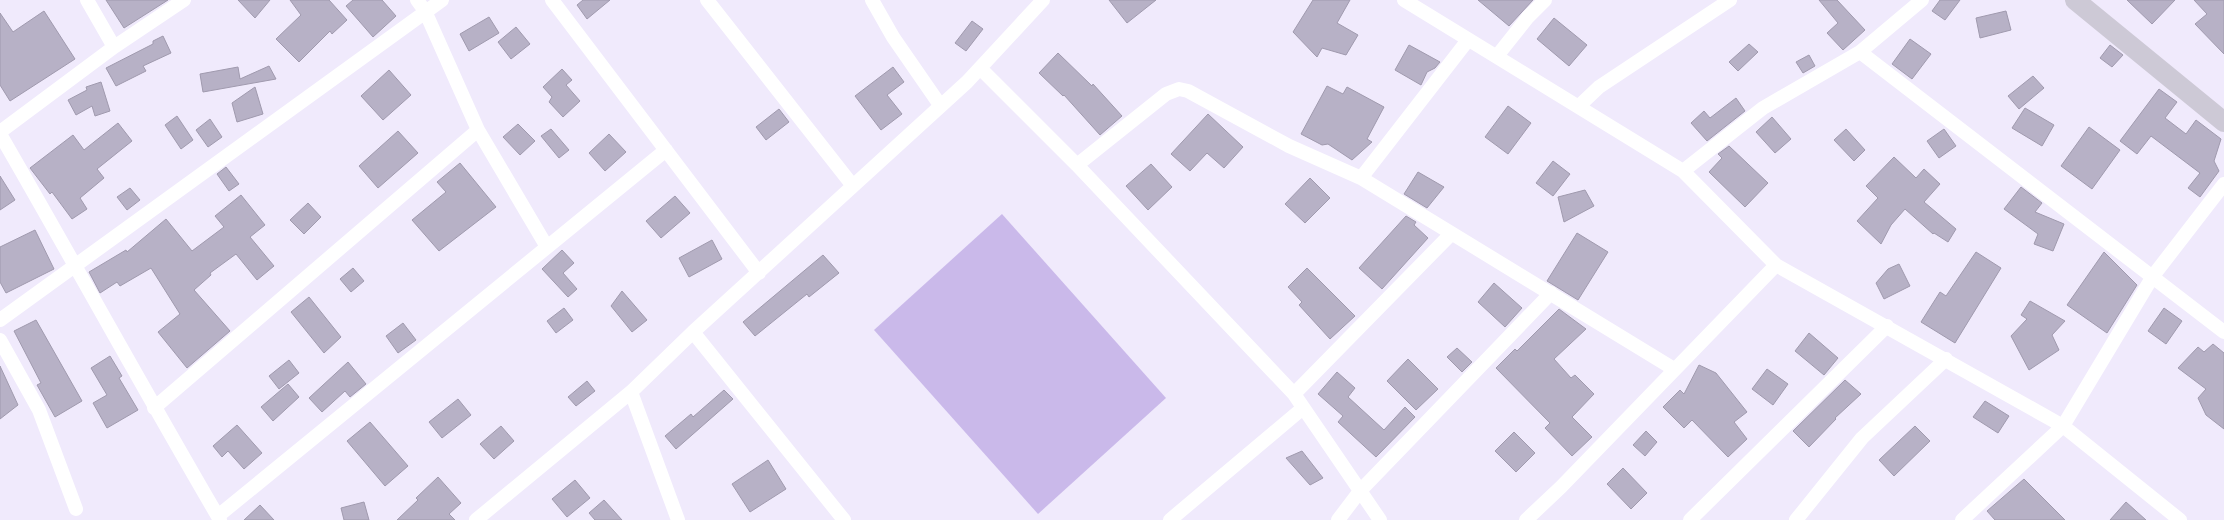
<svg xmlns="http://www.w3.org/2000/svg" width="2224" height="520" viewBox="0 0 2224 520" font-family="'Times New Roman',serif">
<rect width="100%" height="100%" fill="#f0eafc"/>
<path fill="#cab9ea" d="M 1002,214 L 1166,398 L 1038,514 L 874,330 Z"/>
<path fill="#b7b1c6" stroke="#a09aae" d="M 106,0 L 168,0 L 124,28 Z
M 238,0 L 270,0 L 255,18 Z
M 290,0 L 329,0 L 347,20 L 332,34 L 330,31 L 299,62 L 276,39 L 301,15 Z
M 353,0 L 382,0 L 396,16 L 373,37 L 346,6 Z
M 583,0 L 610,0 L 587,19 L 577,5 Z
M 1109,0 L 1156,0 L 1127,23 Z
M 1313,0 L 1350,0 L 1337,23 L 1358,35 L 1346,55 L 1322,48 L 1317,57 L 1293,32 Z
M 1478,0 L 1533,0 L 1509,26 Z
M 1819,0 L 1837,0 L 1865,30 L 1843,50 L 1827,33 L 1838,23 Z
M 1940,0 L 1960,0 L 1945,20 L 1932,11 Z
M 2127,0 L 2175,0 L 2152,24 Z
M 2194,0 L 2224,0 L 2224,54 L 2195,24 L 2207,14 Z
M 44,11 L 75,59 L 10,101 L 0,85 L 0,13 L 13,32 Z
M 2006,11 L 2011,30 L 1980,38 L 1976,18 Z
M 489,17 L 499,33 L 469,51 L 460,34 Z
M 1554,18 L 1587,45 L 1569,66 L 1537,39 Z
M 972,21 L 983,29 L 966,51 L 955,43 Z
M 516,27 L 530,44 L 511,59 L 498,42 Z
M 163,36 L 171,53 L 143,66 L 146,71 L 116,86 L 106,68 L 153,44 L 153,41 Z
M 1910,39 L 1931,54 L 1912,79 L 1892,64 Z
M 1749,44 L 1758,52 L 1738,71 L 1729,62 Z
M 1409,45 L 1440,62 L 1435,68 L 1427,72 L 1421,85 L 1395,70 Z
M 2110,45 L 2123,55 L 2112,67 L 2100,58 Z
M 1058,53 L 1092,86 L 1093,84 L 1122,116 L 1100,135 L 1064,95 L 1063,96 L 1039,73 Z
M 1809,55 L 1815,66 L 1803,73 L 1796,62 Z
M 269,66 L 276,79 L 203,92 L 200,74 L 238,67 L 240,79 Z
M 893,67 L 904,82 L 887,95 L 902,114 L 881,130 L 855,96 Z
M 562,69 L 572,80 L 566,85 L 580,101 L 563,117 L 549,102 L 552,97 L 543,87 Z
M 389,70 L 411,95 L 383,120 L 361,96 Z
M 2033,76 L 2044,88 L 2019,109 L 2008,96 Z
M 101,82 L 110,111 L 95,116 L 92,106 L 76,115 L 68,100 L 87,90 L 86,87 Z
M 1327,86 L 1343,94 L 1347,87 L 1384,107 L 1367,139 L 1372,142 L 1352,160 L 1328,144 L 1322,145 L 1301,134 Z
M 255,87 L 263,114 L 237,122 L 232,103 Z
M 2159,89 L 2177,102 L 2165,118 L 2186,134 L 2196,120 L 2221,139 L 2214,161 L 2219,171 L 2200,197 L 2188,188 L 2200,173 L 2151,136 L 2137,154 L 2120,141 Z
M 1736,98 L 1745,111 L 1707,141 L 1691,123 L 1704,111 L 1710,118 Z
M 1508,106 L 1531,123 L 1508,154 L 1485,137 Z
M 2025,108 L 2054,125 L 2042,146 L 2012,128 Z
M 779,109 L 789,122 L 766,140 L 756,127 Z
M 1208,114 L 1243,147 L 1224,168 L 1207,153 L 1190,171 L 1171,154 Z
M 177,116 L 193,140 L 181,149 L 165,125 Z
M 1772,117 L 1791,139 L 1775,153 L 1756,132 Z
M 210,119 L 222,137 L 208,147 L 196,130 Z
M 118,123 L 132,141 L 97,169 L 104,178 L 80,198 L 87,209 L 72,219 L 52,192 L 50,194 L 30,168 L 73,135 L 84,150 Z
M 518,124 L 535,141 L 520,155 L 503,137 Z
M 2089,127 L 2120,150 L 2092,189 L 2061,166 Z
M 551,129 L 569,150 L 559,158 L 541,136 Z
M 1846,129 L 1865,150 L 1854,161 L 1834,140 Z
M 1944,129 L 1956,146 L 1939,158 L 1927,141 Z
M 398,131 L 418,153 L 378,188 L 359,166 Z
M 609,134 L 626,152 L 605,171 L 589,153 Z
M 1729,146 L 1768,183 L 1745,207 L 1709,172 L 1722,158 L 1718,154 Z
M 1894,157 L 1916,178 L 1924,169 L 1940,184 L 1924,202 L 1956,229 L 1948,242 L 1934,233 L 1933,234 L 1905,209 L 1891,225 L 1881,244 L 1857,221 L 1878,198 L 1866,186 Z
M 1553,161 L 1570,174 L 1553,196 L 1536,183 Z
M 460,163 L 496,207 L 439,251 L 412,220 L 446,192 L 437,182 Z
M 1151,164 L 1172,187 L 1148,210 L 1126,186 Z
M 226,167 L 239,184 L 229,191 L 217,174 Z
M 1418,172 L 1444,187 L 1427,208 L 1404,194 Z
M 0,176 L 15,200 L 0,210 Z
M 1310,178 L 1330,198 L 1305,223 L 1285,204 Z
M 2021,187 L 2042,203 L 2035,212 L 2064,224 L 2053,251 L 2034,244 L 2038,234 L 2004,209 Z
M 130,188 L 140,200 L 127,210 L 117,197 Z
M 1585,190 L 1594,206 L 1564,222 L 1558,197 Z
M 241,195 L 265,225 L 250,237 L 274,266 L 257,280 L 236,254 L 210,273 L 211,275 L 194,290 L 230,331 L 187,368 L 158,332 L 180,314 L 151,268 L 120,286 L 117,282 L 100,293 L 89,272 L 126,250 L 127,252 L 166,219 L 192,251 L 224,227 L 215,216 Z
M 675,196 L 690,213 L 661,238 L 646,221 Z
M 308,203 L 321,217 L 304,234 L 290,220 Z
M 1406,216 L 1416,222 L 1414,225 L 1428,238 L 1382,289 L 1359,268 Z
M 35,230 L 54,269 L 6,293 L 0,282 L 0,247 Z
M 1577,233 L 1608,252 L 1578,300 L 1547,281 Z
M 712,240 L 722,259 L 689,277 L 679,258 Z
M 562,250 L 574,263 L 563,273 L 577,289 L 568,297 L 542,269 Z
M 1976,252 L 2001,268 L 1955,343 L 1921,322 L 1940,292 L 1946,296 Z
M 2104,252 L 2137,285 L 2107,333 L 2067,305 Z
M 823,255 L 839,273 L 809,297 L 807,294 L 755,336 L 743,322 Z
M 1899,264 L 1910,286 L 1884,299 L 1876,283 L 1888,269 Z
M 353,268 L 364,281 L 351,292 L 340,279 Z
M 1307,268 L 1355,316 L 1330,339 L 1299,305 L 1302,302 L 1288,287 Z
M 1494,283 L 1522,308 L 1505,327 L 1478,302 Z
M 622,291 L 647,320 L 632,332 L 611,306 Z
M 309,297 L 341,337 L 324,353 L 291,312 Z
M 2030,301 L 2065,321 L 2052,335 L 2059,350 L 2029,370 L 2011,336 L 2027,319 L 2021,315 Z
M 564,308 L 573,320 L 556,333 L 547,321 Z
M 2164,308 L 2182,321 L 2166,344 L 2148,331 Z
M 1559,309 L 1586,329 L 1554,359 L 1571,378 L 1575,375 L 1594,394 L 1572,417 L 1592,437 L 1572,456 L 1545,428 L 1550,423 L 1496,368 L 1515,349 L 1517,351 Z
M 36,320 L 82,401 L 55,417 L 37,385 L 41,383 L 14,331 Z
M 403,323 L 416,340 L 398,353 L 386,336 Z
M 1809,333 L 1838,358 L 1824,375 L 1795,351 Z
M 2213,344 L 2224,353 L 2224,429 L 2206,415 L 2198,398 L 2206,389 L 2178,368 L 2198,347 L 2204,352 Z
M 1457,348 L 1472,362 L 1462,372 L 1447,357 Z
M 110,356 L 122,376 L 119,378 L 138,410 L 107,428 L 93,403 L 107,395 L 91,368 Z
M 1408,359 L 1438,389 L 1416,410 L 1387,381 Z
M 289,360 L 299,373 L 279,389 L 269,376 Z
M 348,362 L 366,384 L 350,397 L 345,391 L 322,412 L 309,398 Z
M 1699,365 L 1716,373 L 1747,412 L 1734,422 L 1747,439 L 1728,457 L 1692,420 L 1684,428 L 1663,407 L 1680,390 L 1684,394 Z
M 0,366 L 18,405 L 0,419 Z
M 1767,369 L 1788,384 L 1773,405 L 1752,389 Z
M 1337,372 L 1355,388 L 1348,397 L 1384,430 L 1405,407 L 1415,417 L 1376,457 L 1338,422 L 1343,416 L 1318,394 Z
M 1845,380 L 1861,394 L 1835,418 L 1836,419 L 1809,447 L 1793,431 Z
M 587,381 L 595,391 L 576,406 L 568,397 Z
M 288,384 L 299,397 L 273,421 L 261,407 Z
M 724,390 L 733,399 L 676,449 L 665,436 L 691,414 L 693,417 Z
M 458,399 L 471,415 L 442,438 L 429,422 Z
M 1985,401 L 2009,416 L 1998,433 L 1973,417 Z
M 370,422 L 408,466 L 385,486 L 347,441 Z
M 237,425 L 262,453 L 244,469 L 228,451 L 222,457 L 213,446 Z
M 501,426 L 514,441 L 494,459 L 480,444 Z
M 1915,426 L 1930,441 L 1894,476 L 1879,460 Z
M 1646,431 L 1657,442 L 1645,456 L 1633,445 Z
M 1514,432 L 1535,453 L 1516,472 L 1495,451 Z
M 1302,451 L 1323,478 L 1310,485 L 1286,458 Z
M 768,460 L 786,489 L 750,512 L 732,484 Z
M 1623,468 L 1647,493 L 1631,509 L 1607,484 Z
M 438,477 L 461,503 L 449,514 L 455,520 L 397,520 L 418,500 L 416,498 Z
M 2024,479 L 2065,520 L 1995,520 L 1987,511 Z
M 575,480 L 590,498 L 567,517 L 552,499 Z
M 604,500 L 622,520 L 595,520 L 589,513 Z
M 364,502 L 369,520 L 344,520 L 341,508 Z
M 2126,502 L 2146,520 L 2110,520 Z
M 260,505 L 274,520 L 244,520 Z"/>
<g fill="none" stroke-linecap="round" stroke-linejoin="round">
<path stroke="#fff" stroke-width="14" d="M 87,0 L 114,47
M 417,0 L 425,11 L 478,130 L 547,247
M 552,0 L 759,273
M 707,0 L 853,186
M 872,0 L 893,37 L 940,105
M 1404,0 L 1683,171 L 1776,265 L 2063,426 L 2180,520
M 1860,52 L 2224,332
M 1497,56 L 1528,17 L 1545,0
M 980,68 L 1077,165 L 1294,394 L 1380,520
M 1579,106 L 1599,87 L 1730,0
M 0,132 L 114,47 L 184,0
M 0,134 C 74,262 145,392 220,520
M 1077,165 L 1166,94 L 1179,89 L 1188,91 L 1289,146 L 1361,178 L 1674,369
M 1683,171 L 1763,108 L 1860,52 L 1922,0
M 1361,178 L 1468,40
M 0,320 L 442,0
M 693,332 L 844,520
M 0,340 L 39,410 L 76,509
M 631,392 L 678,520
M 1294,394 L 1451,234
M 154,408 L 478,130
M 218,516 L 666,150
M 476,520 L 631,392 L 693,332 L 967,82 L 1043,0
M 1170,520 L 1303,408
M 1338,520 L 1360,491 L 1551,293
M 1526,520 L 1561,487 L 1776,265
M 1690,520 L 1887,326
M 1796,520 L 1862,438 L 1946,359
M 1962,520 L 2063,426 L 2153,276 L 2224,184"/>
<path stroke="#cdc9d6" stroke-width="20" d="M 2075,0 L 2224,122"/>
</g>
</svg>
